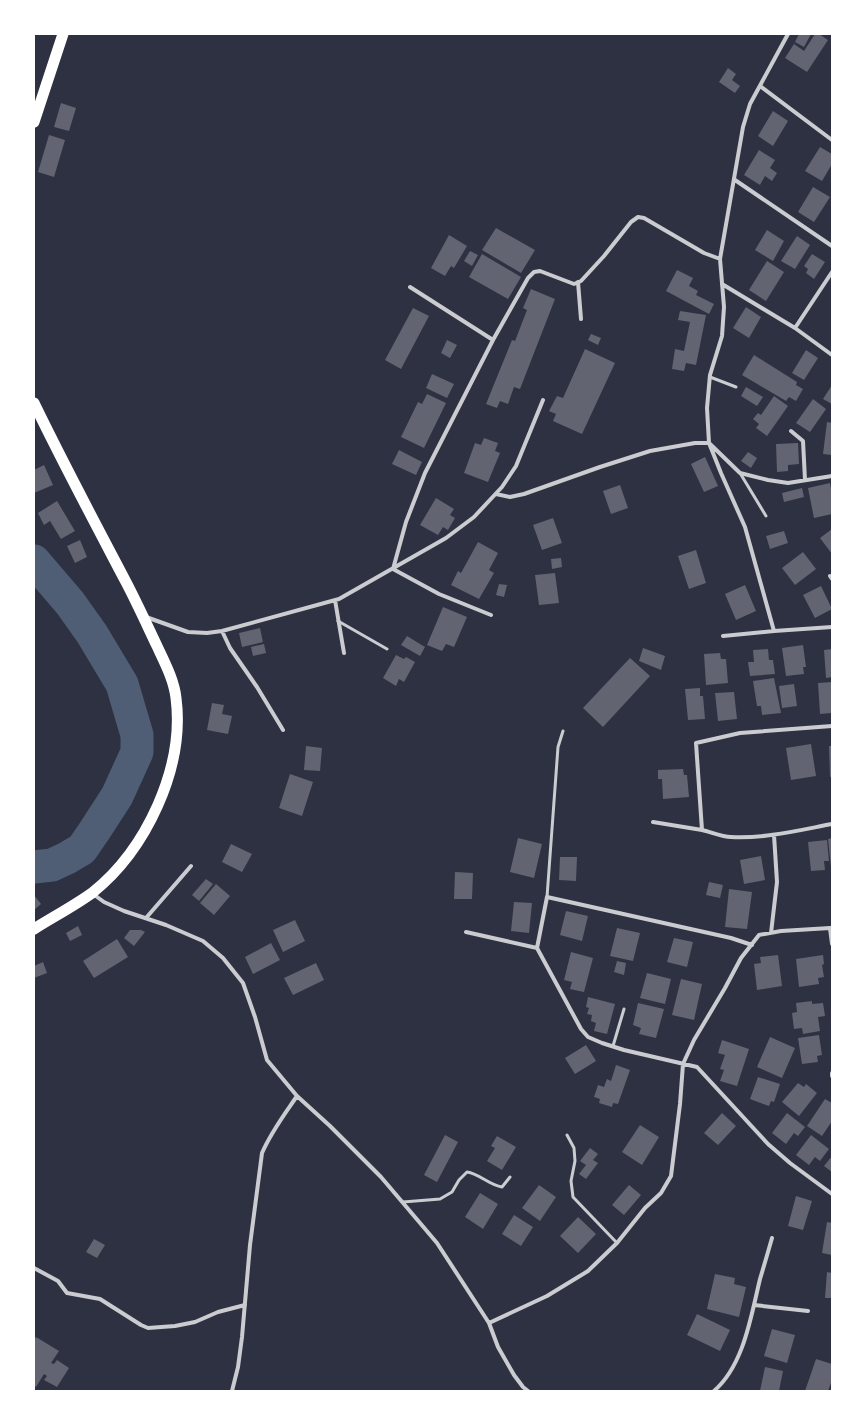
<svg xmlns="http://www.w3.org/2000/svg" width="866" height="1425" viewBox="0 0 866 1425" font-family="'Times New Roman',serif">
<rect width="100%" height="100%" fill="#2d3142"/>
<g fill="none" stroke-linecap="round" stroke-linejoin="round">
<path stroke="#4f5d75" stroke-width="33" d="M 34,561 L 70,603 L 92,634 L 122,684 L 137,735 L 137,752 L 117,796 L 95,830 L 82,849 L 67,858 L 52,865 L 34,867"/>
</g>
<path fill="#626471" d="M 799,34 L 811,34 L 804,47 L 795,42 Z
M 815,34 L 819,34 L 828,40 L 807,72 L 785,58 L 794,44 L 804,51 Z
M 728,68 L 736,74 L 732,80 L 740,86 L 735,93 L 719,82 Z
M 61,103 L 76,108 L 69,131 L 54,127 Z
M 773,111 L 788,121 L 773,146 L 758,136 Z
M 49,135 L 65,140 L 54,177 L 38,172 Z
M 820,147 L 832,154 L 832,164 L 822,181 L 805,171 Z
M 759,150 L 775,160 L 770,168 L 777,173 L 772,181 L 765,176 L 760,185 L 744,175 Z
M 813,187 L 830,197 L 814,222 L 798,212 Z
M 496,228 L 535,250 L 521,273 L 482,250 Z
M 767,230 L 784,241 L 773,261 L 755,250 Z
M 449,235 L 467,246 L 454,268 L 451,266 L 445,276 L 431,268 Z
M 797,236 L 810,245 L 795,269 L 781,261 Z
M 470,251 L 478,255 L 472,266 L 464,261 Z
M 482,254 L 521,277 L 508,299 L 469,277 Z
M 812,254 L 825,262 L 814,279 L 806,273 L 808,269 L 804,266 Z
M 767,261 L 784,272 L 766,301 L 749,290 Z
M 677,270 L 693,278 L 689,286 L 698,291 L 696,295 L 714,304 L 709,314 L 666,291 Z
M 531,289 L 555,299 L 520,389 L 514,387 L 508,404 L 500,401 L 497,408 L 486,404 L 512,340 L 515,341 L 527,310 L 523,308 Z
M 746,307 L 761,317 L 749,338 L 733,328 Z
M 413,308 L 429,316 L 401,369 L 385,360 Z
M 680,311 L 706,315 L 696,365 L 686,363 L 684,371 L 672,369 L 675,349 L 684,351 L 690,322 L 678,320 Z
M 591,334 L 601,338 L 598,345 L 588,340 Z
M 447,340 L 457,345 L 450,358 L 441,353 Z
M 585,349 L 615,363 L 582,434 L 553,421 L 556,414 L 549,411 L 557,396 L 563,398 Z
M 806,350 L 818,358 L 804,380 L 792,373 Z
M 754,355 L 797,382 L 796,385 L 803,389 L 796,401 L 789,397 L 786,401 L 742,375 Z
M 432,374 L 454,384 L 447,398 L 426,388 Z
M 832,385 L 832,404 L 823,399 Z
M 746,387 L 763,397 L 757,406 L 741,396 Z
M 427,394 L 446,403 L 424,448 L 401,437 L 418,402 L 422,404 Z
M 774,396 L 788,406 L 767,436 L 756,428 L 759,424 L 753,419 L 758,413 L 761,415 Z
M 813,399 L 826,409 L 810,432 L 796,423 Z
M 827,422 L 832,423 L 832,455 L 823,454 Z
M 484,438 L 498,443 L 495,451 L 500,453 L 488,482 L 464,473 L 475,443 L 481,445 Z
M 798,443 L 799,464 L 788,465 L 788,471 L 777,472 L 776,444 Z
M 399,450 L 422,462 L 416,475 L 392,464 Z
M 748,452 L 757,458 L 751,468 L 741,461 Z
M 705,457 L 718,486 L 704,492 L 691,464 Z
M 44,465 L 53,485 L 34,493 L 34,470 Z
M 830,483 L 832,495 L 832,514 L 814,518 L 808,488 Z
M 620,485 L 628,508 L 611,514 L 603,491 Z
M 802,488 L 804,497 L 784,502 L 782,493 Z
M 436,498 L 454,509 L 450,515 L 455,518 L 448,530 L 443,527 L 438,535 L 420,525 Z
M 57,501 L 75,531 L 61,539 L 50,521 L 44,525 L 38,513 Z
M 553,518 L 562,543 L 542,550 L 533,525 Z
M 832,529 L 832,554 L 820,538 Z
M 784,531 L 788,543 L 770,549 L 766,536 Z
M 80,540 L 87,557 L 75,563 L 67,546 Z
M 478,542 L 498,553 L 489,570 L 494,573 L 479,599 L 451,585 L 458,571 L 461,573 Z
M 696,550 L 706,583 L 689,589 L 678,556 Z
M 803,552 L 816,569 L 795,585 L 782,568 Z
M 561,558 L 562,567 L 552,569 L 551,559 Z
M 555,573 L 559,603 L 539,605 L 535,575 Z
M 499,584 L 507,585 L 504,597 L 496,595 Z
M 745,585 L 756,611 L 736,620 L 725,594 Z
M 821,586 L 832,609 L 815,618 L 803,595 Z
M 443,607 L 467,617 L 454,647 L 446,644 L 442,651 L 427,645 Z
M 260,628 L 263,642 L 242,647 L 239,633 Z
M 407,636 L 425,647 L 420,656 L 401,645 Z
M 264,644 L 266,653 L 253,656 L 251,647 Z
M 803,645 L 806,667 L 803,667 L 804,674 L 786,676 L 782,648 Z
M 643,648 L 665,656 L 661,670 L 639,661 Z
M 768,649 L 769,660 L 773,660 L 775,674 L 750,676 L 748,662 L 754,662 L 753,650 Z
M 832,649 L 832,677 L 826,678 L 824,650 Z
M 720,653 L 721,659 L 726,659 L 728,683 L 706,685 L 704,654 Z
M 396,655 L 404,659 L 406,657 L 415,662 L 404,682 L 399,679 L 396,686 L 383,678 Z
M 630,658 L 650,676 L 603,727 L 583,708 Z
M 774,678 L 781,713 L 762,715 L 761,706 L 757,706 L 753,681 Z
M 832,682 L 832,713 L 820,714 L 818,683 Z
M 794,684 L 797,706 L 782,708 L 779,686 Z
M 700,688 L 700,696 L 703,696 L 705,719 L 688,720 L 685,689 Z
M 734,692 L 737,719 L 718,721 L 715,693 Z
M 212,703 L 224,705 L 222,714 L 232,716 L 228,734 L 207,730 Z
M 811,744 L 816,776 L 791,780 L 786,748 Z
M 306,746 L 322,748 L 320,771 L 304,770 Z
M 829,746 L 832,746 L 832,777 L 830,777 Z
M 683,769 L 684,775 L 687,775 L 689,797 L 663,799 L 662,779 L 658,779 L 658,770 Z
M 290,774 L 313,782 L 302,816 L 279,808 Z
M 518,838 L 542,844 L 534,878 L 510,872 Z
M 832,838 L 832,867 L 831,867 L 828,839 Z
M 827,840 L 829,861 L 824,861 L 825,870 L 811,871 L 808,842 Z
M 231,844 L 252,854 L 242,872 L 222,862 Z
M 761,856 L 765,880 L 744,884 L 740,860 Z
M 560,857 L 577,857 L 576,881 L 559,880 Z
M 455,872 L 473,873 L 472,899 L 454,899 Z
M 206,879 L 213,884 L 199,901 L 192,895 Z
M 709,882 L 723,885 L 720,898 L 706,895 Z
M 216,884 L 230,896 L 214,915 L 200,903 Z
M 729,889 L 752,892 L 747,929 L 725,927 Z
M 34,895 L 41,904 L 34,910 Z
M 514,902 L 532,903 L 529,933 L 511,931 Z
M 566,911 L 588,916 L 582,941 L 560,935 Z
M 295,920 L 305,941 L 283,952 L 273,930 Z
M 78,926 L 82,935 L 70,941 L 66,933 Z
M 617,928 L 640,933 L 633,961 L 610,956 Z
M 130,930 L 141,930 L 145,932 L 134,946 L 124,938 Z
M 674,938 L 693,942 L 687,967 L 667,962 Z
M 117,939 L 128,957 L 94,978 L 83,961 Z
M 271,943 L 280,960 L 253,974 L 245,957 Z
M 571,952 L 593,958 L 584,992 L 570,989 L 572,982 L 564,980 Z
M 778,955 L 782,986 L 757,990 L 754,964 L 761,963 L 760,957 Z
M 823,955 L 824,964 L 822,965 L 824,977 L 818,978 L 819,984 L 799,987 L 796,959 Z
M 617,961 L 626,963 L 624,975 L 614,972 Z
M 43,962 L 47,973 L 34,978 L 34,966 Z
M 316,963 L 324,980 L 293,995 L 284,978 Z
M 647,973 L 671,979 L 665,1004 L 640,998 Z
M 681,979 L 702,984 L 694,1020 L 672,1015 Z
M 588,997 L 615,1004 L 607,1034 L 594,1031 L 596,1023 L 591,1021 L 592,1015 L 587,1014 L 589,1008 L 586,1007 Z
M 812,1001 L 812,1004 L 823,1003 L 825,1016 L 818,1017 L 820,1031 L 803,1034 L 802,1028 L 794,1029 L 792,1013 L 797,1012 L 796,1003 Z
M 638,1003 L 664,1009 L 656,1038 L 639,1034 L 641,1028 L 633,1025 Z
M 819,1035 L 822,1055 L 817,1056 L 818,1062 L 802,1064 L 798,1038 Z
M 770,1037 L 795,1048 L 782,1078 L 757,1067 Z
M 722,1040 L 749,1049 L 737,1086 L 720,1081 L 724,1070 L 720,1069 L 725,1055 L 718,1053 Z
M 586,1045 L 596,1061 L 575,1074 L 565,1058 Z
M 616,1065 L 630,1070 L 618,1104 L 613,1103 L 612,1107 L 599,1103 L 600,1099 L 594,1097 L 598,1085 L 604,1087 L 607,1079 L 611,1081 Z
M 758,1077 L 780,1084 L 774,1102 L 771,1101 L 769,1106 L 750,1099 Z
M 798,1083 L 804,1087 L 806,1084 L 817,1093 L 799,1116 L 782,1102 Z
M 825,1099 L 832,1103 L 832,1121 L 822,1136 L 807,1126 Z
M 722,1113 L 736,1126 L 718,1145 L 704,1133 Z
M 787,1113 L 805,1127 L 798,1136 L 794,1133 L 786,1144 L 772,1133 Z
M 640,1125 L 659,1137 L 642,1165 L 622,1152 Z
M 445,1135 L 458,1142 L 437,1182 L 424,1175 Z
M 811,1135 L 829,1149 L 820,1161 L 815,1157 L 809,1165 L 796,1155 Z
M 497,1136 L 516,1147 L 502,1170 L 487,1161 L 495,1148 L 491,1146 Z
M 590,1148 L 598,1154 L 593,1160 L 598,1163 L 586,1179 L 579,1174 L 586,1165 L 580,1161 Z
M 832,1156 L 832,1172 L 824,1166 Z
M 539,1185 L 556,1197 L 540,1221 L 522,1208 Z
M 629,1185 L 641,1195 L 624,1215 L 612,1205 Z
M 480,1193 L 498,1204 L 483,1229 L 465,1217 Z
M 796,1196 L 812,1201 L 803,1230 L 788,1226 Z
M 514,1215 L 533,1227 L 521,1246 L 502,1234 Z
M 578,1217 L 596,1234 L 578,1253 L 560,1236 Z
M 827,1222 L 832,1223 L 832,1255 L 822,1253 Z
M 94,1239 L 105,1245 L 97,1258 L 86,1252 Z
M 827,1272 L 832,1273 L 832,1298 L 825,1298 Z
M 715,1274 L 735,1278 L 734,1284 L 746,1287 L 739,1317 L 707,1309 Z
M 697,1314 L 730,1330 L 720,1351 L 687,1335 Z
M 772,1329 L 795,1335 L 787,1363 L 764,1356 Z
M 36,1337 L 59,1351 L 51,1363 L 54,1364 L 57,1360 L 69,1368 L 57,1387 L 44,1380 L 47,1376 L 44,1374 L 36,1387 L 34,1385 L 34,1340 Z
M 816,1359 L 832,1364 L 832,1380 L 828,1391 L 805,1391 Z
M 765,1367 L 783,1371 L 779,1391 L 760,1391 Z"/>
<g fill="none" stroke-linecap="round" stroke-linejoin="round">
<path stroke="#caccd0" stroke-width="3" d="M 710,377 L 736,387
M 740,473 L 766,516
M 338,621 L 387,649
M 547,897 L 558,747 L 563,731
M 613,1046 L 624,1009
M 567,1135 L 574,1148 L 575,1161 L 571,1181 L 573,1197 L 617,1243
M 403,1202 L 440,1199 L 452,1192 L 459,1180 L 467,1172 C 480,1174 489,1185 502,1187 L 510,1177"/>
<path stroke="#caccd0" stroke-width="4" d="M 788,34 L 750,104 L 743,127 L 720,259 L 724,307 L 722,336 L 710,375 L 707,408 L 709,443 L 721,473 L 745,527 L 774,631 L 832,627
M 760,86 L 832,140
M 735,180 L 832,246
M 578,282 L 581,319
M 722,284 L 795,328 L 832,355
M 410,287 L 493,340
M 795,328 L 832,272
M 791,431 L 803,441 L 805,480
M 496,494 L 510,497 L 524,494 L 600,467 L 650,451 L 695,443 L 709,443 L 740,473 L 768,480 L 788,483 L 832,476
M 830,576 L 832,579
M 335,600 L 344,653
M 491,615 L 439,594 L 393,569 L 406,522 L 425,473 L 493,340 L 528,278 L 534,272 L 540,271 L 574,284 L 581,281 L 604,256 L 631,222 L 638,217 L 644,218 L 704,253 L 720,259
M 146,617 L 188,632 L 207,633 L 222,631 L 339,599 L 446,538 L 474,517 L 502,487 L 516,466 L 543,400
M 222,631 L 230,648 L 257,687 L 283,730
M 723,636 L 774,631
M 832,726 L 740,733 L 696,743 L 702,830 C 711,832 722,837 731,837 C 764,839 800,830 832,824
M 653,822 L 702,830
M 93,894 L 104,902 L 124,911 L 166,925 L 203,941 L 223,958 L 243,983 L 255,1017 L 267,1060 L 297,1096 L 330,1126 L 381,1177 L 437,1243 L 489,1323 L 498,1347 L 514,1375 L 523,1387 L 528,1391
M 146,918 L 191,866
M 832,928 L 830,928 L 832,944
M 466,932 L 537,948
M 771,933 L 777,882 L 774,835
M 752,945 L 731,938 L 547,897 L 537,948 L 581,1029 L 588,1037 L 602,1043 L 624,1050 L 697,1067 L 768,1144 L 790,1163 L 832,1194
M 832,1073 L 832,1076
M 34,1268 L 58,1281 L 67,1293 L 100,1299 L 141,1325 L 148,1328 L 175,1326 L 195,1322 L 218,1312 L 245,1305
M 754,1305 L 808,1311
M 489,1323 L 547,1296 L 588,1271 L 617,1243 L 645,1208 L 661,1193 L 671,1176 L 680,1104 L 683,1064 L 694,1040 L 725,988 L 741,958 L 759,935 L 781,931 L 830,928
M 232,1391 L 238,1367 L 242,1337 L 250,1245 L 262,1153 C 271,1132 284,1115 297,1096
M 714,1391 C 744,1365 751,1316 760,1279 C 764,1266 768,1252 772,1238"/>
<path stroke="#fff" stroke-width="11" d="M 34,122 L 63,34
M 34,403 C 63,463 95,523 126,582 C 137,603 147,625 157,646 C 165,663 174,680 176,698 C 185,768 146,850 92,893 C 74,906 53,917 34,929"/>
</g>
<rect width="866" height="1425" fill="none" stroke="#ffffff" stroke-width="70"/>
</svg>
